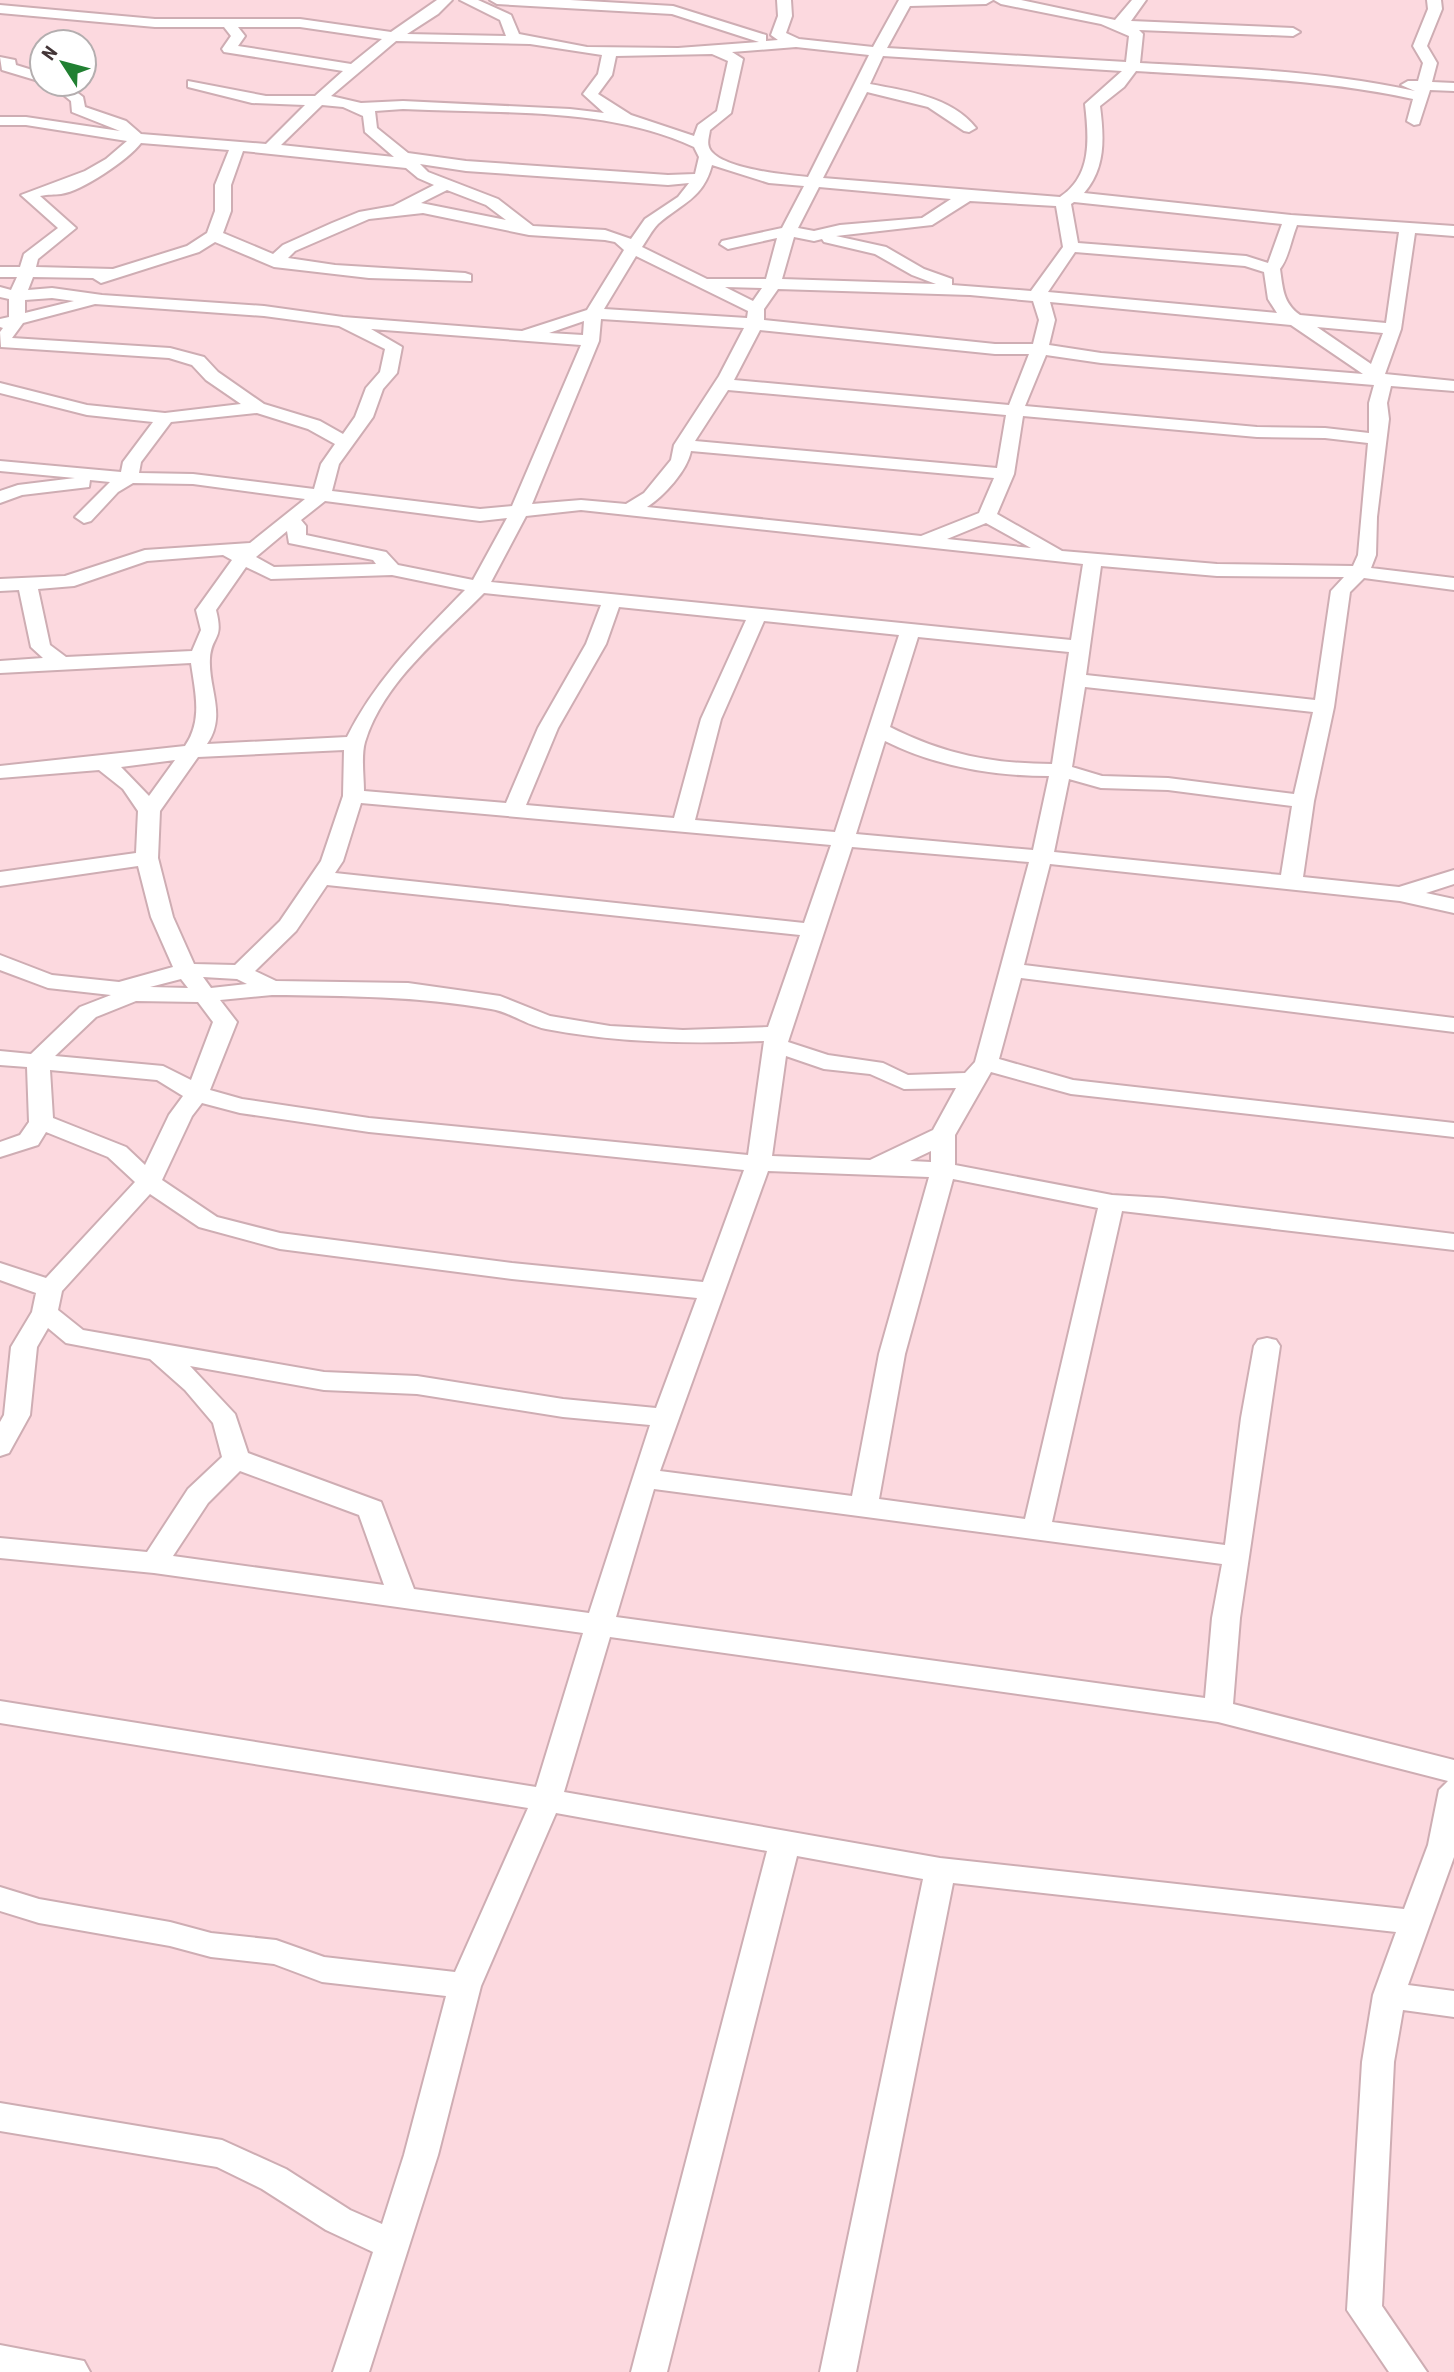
<svg xmlns="http://www.w3.org/2000/svg" width="1454" height="2372" viewBox="0 0 1454 2372" font-family="'Roboto Condensed',sans-serif">
<rect width="100%" height="100%" fill="#fcd9df"/>
<g fill="none" stroke-linecap="round" stroke-linejoin="round">
<g stroke="#ceadb3" stroke-width="4">
<path id="minor" d="M 437,0 L 452,0 L 438,14 L 407,34 L 506,36 L 500,20 L 460,0 L 478,0 L 511,15 L 519,34 L 587,47 L 678,48 L 759,42 L 672,14 L 497,4 L 490,0 L 570,0 L 673,6 L 766,35 L 766,41 L 778,40 L 771,35 L 778,16 L 777,0 L 791,0 L 792,16 L 786,33 L 799,39 L 873,47 L 899,0 L 993,0 L 986,4 L 910,6 L 887,48 L 1126,62 L 1129,36 L 1101,24 L 1001,4 L 994,0 L 1021,0 L 1115,20 L 1132,0 L 1146,0 L 1131,21 L 1293,28 L 1300,32 L 1293,36 L 1139,30 L 1143,34 L 1140,63 C 1232,68 1325,71 1415,91 L 1401,85 L 1408,81 L 1418,81 L 1423,63 L 1413,46 L 1428,9 L 1427,0 L 1441,0 L 1442,9 L 1427,46 L 1437,63 L 1432,82 L 1454,83 L 1454,91 L 1430,90 L 1419,124 L 1414,125 L 1407,121 L 1413,99 C 1322,79 1229,77 1136,71 L 1124,87 L 1100,106 C 1104,137 1106,168 1084,193 L 1291,215 L 1454,226 L 1454,236 L 1415,233 L 1401,329 L 1385,374 L 1454,381 L 1454,391 L 1391,386 L 1387,403 L 1389,419 L 1377,517 L 1376,555 L 1371,568 L 1454,578 L 1454,590 L 1364,578 L 1350,592 L 1334,707 L 1314,801 L 1303,877 L 1399,887 L 1454,870 L 1454,884 L 1426,893 L 1454,899 L 1454,913 L 1400,901 L 1050,864 L 1024,965 L 1454,1018 L 1454,1032 L 1021,978 L 999,1059 L 1073,1080 L 1454,1123 L 1454,1137 L 1071,1094 L 991,1072 L 955,1135 L 955,1165 L 1112,1195 L 1163,1198 L 1454,1234 L 1454,1250 L 1122,1211 L 1052,1522 L 1225,1545 L 1241,1418 L 1254,1346 L 1258,1340 L 1267,1338 L 1276,1340 L 1280,1346 L 1240,1618 L 1233,1704 L 1454,1760 L 1454,1857 L 1408,1985 L 1454,1991 L 1454,2017 L 1403,2010 L 1394,2062 L 1382,2306 L 1427,2372 L 1389,2372 L 1347,2310 L 1362,2062 L 1373,1995 L 1396,1932 L 953,1883 L 856,2372 L 820,2372 L 923,1879 L 797,1856 L 667,2372 L 631,2372 L 767,1851 L 556,1813 L 481,1986 L 438,2155 L 369,2372 L 333,2372 L 373,2252 L 326,2230 L 262,2189 L 217,2167 L 0,2131 L 0,2103 L 222,2140 L 286,2169 L 350,2210 L 382,2224 L 404,2155 L 446,1996 L 322,1982 L 274,1964 L 211,1957 L 170,1946 L 39,1923 L 0,1911 L 0,1887 L 39,1899 L 170,1922 L 211,1933 L 276,1940 L 324,1957 L 455,1972 L 528,1808 L 0,1723 L 0,1701 L 536,1787 L 583,1633 L 154,1573 L 0,1558 L 0,1538 L 147,1552 L 188,1489 L 222,1457 L 213,1423 L 185,1390 L 150,1359 L 66,1343 L 48,1328 L 37,1347 L 30,1415 L 9,1453 L 0,1456 L 0,1422 L 4,1415 L 11,1347 L 32,1312 L 36,1293 L 0,1280 L 0,1263 L 46,1278 L 135,1182 L 108,1157 L 46,1132 L 38,1145 L 0,1157 L 0,1142 L 20,1135 L 29,1122 L 27,1067 L 0,1065 L 0,1051 L 31,1054 L 80,1007 L 111,995 L 48,988 L 0,970 L 0,955 L 52,975 L 119,982 L 173,967 L 151,917 L 138,866 L 0,886 L 0,872 L 136,853 L 138,811 L 123,789 L 99,770 L 0,778 L 0,766 L 185,746 C 203,720 195,692 191,663 L 0,673 L 0,661 L 43,658 L 31,647 L 19,590 L 0,591 L 0,579 L 65,576 L 145,550 L 250,543 L 305,499 L 193,484 L 133,483 L 118,492 L 91,521 L 84,523 L 75,517 L 110,482 L 90,480 L 89,487 L 22,495 L 0,503 L 0,491 L 18,485 L 75,478 L 0,471 L 0,461 L 121,472 L 123,462 L 153,422 L 87,415 L 0,393 L 0,383 L 87,405 L 165,413 L 241,404 L 206,380 L 192,365 L 169,358 L 1,347 L 0,332 L 3,328 L 0,327 L 0,319 L 9,317 L 9,299 L 0,297 L 0,287 L 11,290 L 17,277 L 0,277 L 0,267 L 20,267 L 24,254 L 58,228 L 21,195 L 85,171 L 106,159 L 127,141 L 26,125 L 0,125 L 0,117 L 26,117 L 120,131 L 72,112 L 71,101 L 50,84 L 66,84 L 83,97 L 85,107 L 126,121 L 141,134 L 266,144 L 305,105 L 252,103 L 188,87 L 188,81 L 266,96 L 315,96 L 343,71 L 224,52 L 222,49 L 231,36 L 224,27 L 155,27 L 0,13 L 0,5 L 155,19 L 300,19 L 391,32 ZM 238,27 L 300,27 L 382,39 L 351,64 L 238,46 L 245,36 ZM 396,41 L 530,44 L 602,55 L 598,74 L 583,94 L 604,113 L 570,109 L 403,101 L 361,103 L 331,96 ZM 796,47 L 869,55 L 808,177 C 786,175 725,169 711,151 C 706,144 709,138 710,130 L 731,113 L 743,59 L 732,52 ZM 712,54 L 728,61 L 717,111 L 698,125 L 694,136 L 631,115 L 598,94 L 612,75 L 616,56 ZM 883,56 L 1122,71 L 1085,104 C 1089,139 1092,176 1060,197 L 823,178 L 867,92 L 928,107 L 964,131 L 969,132 L 976,128 C 952,97 907,91 870,84 ZM 322,105 L 343,107 L 363,116 L 365,132 L 394,157 L 281,145 ZM 403,109 C 498,114 606,106 694,147 L 699,157 L 695,174 L 668,175 L 466,161 L 408,153 L 377,128 L 375,111 ZM 141,143 L 229,150 L 215,185 L 215,211 L 207,233 L 187,246 L 113,269 L 36,267 L 38,259 L 76,228 L 40,196 C 49,194 54,195 61,194 C 82,191 128,160 141,143 ZM 243,151 L 406,168 L 418,178 L 434,185 L 393,206 L 359,212 L 332,223 L 283,245 L 273,254 L 223,233 L 231,211 L 231,185 ZM 420,164 L 466,171 L 668,185 L 689,183 L 678,197 L 645,219 L 631,239 L 605,230 L 533,226 L 498,199 L 428,172 ZM 712,165 L 769,183 L 804,186 L 782,228 L 722,241 L 720,244 L 728,249 L 777,238 L 766,279 L 707,279 L 642,247 C 647,240 652,230 658,224 C 682,203 703,199 712,165 ZM 819,187 L 951,199 L 922,218 L 840,225 L 814,231 L 798,228 ZM 447,190 L 486,205 L 506,220 L 421,203 ZM 970,201 L 1056,206 L 1063,247 L 1031,291 L 952,285 L 952,279 L 924,269 L 886,247 L 836,236 L 932,225 ZM 1074,202 L 1282,224 L 1268,263 L 1246,256 L 1078,243 L 1071,204 ZM 423,213 L 529,235 L 605,240 L 615,242 L 624,250 L 587,310 L 522,331 L 343,317 L 264,306 L 102,295 L 52,288 L 28,290 L 33,277 L 93,278 L 101,283 L 199,252 L 215,242 L 274,267 L 369,278 L 471,281 L 471,275 L 465,273 L 335,265 L 288,258 L 295,251 L 369,219 ZM 1297,225 L 1399,232 L 1386,323 L 1300,315 C 1283,303 1283,289 1280,269 C 1289,257 1291,240 1297,225 ZM 794,237 L 814,241 L 822,239 L 824,242 L 875,254 L 912,275 L 936,284 L 782,279 ZM 1075,252 L 1245,266 L 1264,272 L 1268,299 L 1277,313 L 1048,292 ZM 636,256 L 748,311 L 747,318 L 604,309 ZM 725,287 L 762,288 L 753,301 ZM 778,289 L 970,295 L 1033,301 L 1039,320 L 1033,344 L 995,344 L 764,320 L 764,309 ZM 52,298 L 74,301 L 25,313 L 25,300 ZM 1050,302 L 1291,325 L 1363,374 L 1101,353 L 1049,345 L 1055,320 ZM 95,304 L 264,316 L 339,326 L 385,349 L 380,372 L 366,388 L 355,417 L 343,434 L 320,421 L 264,404 L 218,372 L 204,357 L 170,348 L 12,338 L 23,323 ZM 601,319 L 744,328 L 719,376 L 674,445 L 671,460 L 644,493 L 626,504 L 581,500 L 532,504 L 599,341 ZM 584,321 L 583,335 L 549,333 ZM 1317,327 L 1383,333 L 1371,364 ZM 371,329 L 581,345 L 512,506 L 480,509 L 332,491 L 339,464 L 373,417 L 383,389 L 397,373 L 402,347 ZM 760,330 L 995,354 L 1029,354 L 1009,405 L 734,380 ZM 1046,355 L 1101,363 L 1374,385 L 1369,403 L 1369,433 L 1325,428 L 1257,427 L 1025,406 ZM 728,390 L 1006,415 L 997,468 L 695,441 ZM 257,413 L 308,429 L 335,444 L 321,464 L 314,489 L 193,474 L 139,473 L 141,462 L 171,422 ZM 1023,416 L 1257,437 L 1325,438 L 1368,443 L 1358,555 L 1353,566 L 1217,564 L 1062,551 L 997,514 L 1014,474 ZM 691,451 L 994,478 L 979,513 L 921,536 L 647,507 C 664,496 687,471 691,451 ZM 325,501 L 480,521 L 507,518 L 473,580 L 398,565 L 386,552 L 306,535 L 306,526 L 301,520 ZM 581,510 L 1083,564 L 1071,640 L 491,582 L 526,516 ZM 986,523 L 1031,548 L 947,539 ZM 287,531 L 289,543 L 373,560 L 376,564 L 274,567 L 256,557 ZM 223,555 L 232,560 L 196,610 L 201,630 L 192,651 L 66,657 L 50,645 L 38,589 L 74,586 L 147,561 ZM 1101,566 L 1217,576 L 1344,577 L 1331,591 L 1315,700 L 1086,675 ZM 246,567 L 271,579 L 392,575 L 465,590 C 420,636 376,679 347,737 L 207,744 C 227,715 208,689 210,658 C 212,634 224,641 216,610 ZM 484,593 L 601,605 L 586,644 L 538,728 L 506,803 L 364,791 C 364,776 361,756 365,742 C 383,682 442,636 484,593 ZM 619,607 L 746,620 L 701,719 L 674,818 L 526,805 L 558,728 L 606,644 ZM 764,621 L 899,635 L 835,832 L 695,820 L 721,719 ZM 918,637 L 1069,652 L 1052,764 C 993,764 943,754 890,727 ZM 1085,687 L 1313,712 L 1294,794 L 1168,778 L 1102,776 L 1072,767 ZM 885,741 C 935,766 993,776 1049,776 L 1033,850 L 856,834 ZM 344,750 L 343,796 L 321,861 L 280,921 L 235,965 L 194,964 L 173,917 L 158,858 L 160,811 L 198,757 ZM 175,760 L 149,796 L 121,767 ZM 1069,779 L 1101,788 L 1168,790 L 1292,806 L 1281,875 L 1054,852 ZM 361,803 L 831,845 L 804,923 L 335,873 L 343,861 ZM 852,847 L 1029,862 L 975,1062 L 965,1073 L 908,1075 L 883,1063 L 828,1055 L 788,1042 ZM 327,885 L 800,935 L 768,1027 L 683,1030 L 610,1026 L 550,1016 L 500,996 L 408,983 L 276,981 L 255,971 L 296,931 ZM 203,977 L 237,979 L 247,984 L 211,988 ZM 181,979 L 188,988 L 150,987 ZM 272,995 C 346,996 418,996 491,1009 C 510,1012 526,1025 546,1029 C 619,1043 690,1044 764,1041 L 748,1155 L 369,1118 L 242,1099 L 210,1090 L 237,1022 L 220,1000 ZM 136,1001 L 198,1002 L 213,1022 L 191,1080 L 163,1066 L 55,1056 L 96,1017 ZM 786,1056 L 824,1069 L 870,1074 L 904,1089 L 956,1088 L 933,1130 L 870,1160 L 772,1156 ZM 50,1070 L 157,1080 L 183,1096 L 169,1115 L 145,1165 L 126,1147 L 53,1118 ZM 202,1103 L 240,1113 L 369,1132 L 744,1170 L 703,1282 L 512,1263 L 280,1233 L 217,1217 L 162,1180 L 192,1116 ZM 931,1151 L 931,1162 L 910,1161 ZM 768,1171 L 929,1177 L 879,1354 L 852,1496 L 660,1471 ZM 953,1179 L 1098,1208 L 1025,1519 L 879,1499 L 905,1354 ZM 150,1194 L 199,1227 L 280,1249 L 512,1279 L 697,1298 L 656,1408 L 563,1399 L 417,1376 L 324,1372 L 83,1330 L 58,1310 L 62,1291 ZM 190,1366 L 324,1390 L 417,1394 L 563,1417 L 650,1425 L 589,1613 L 414,1589 L 381,1502 L 248,1453 L 235,1414 ZM 240,1471 L 359,1515 L 384,1585 L 173,1556 L 208,1503 ZM 654,1489 L 1222,1564 L 1212,1618 L 1205,1698 L 616,1617 ZM 610,1637 L 1218,1722 L 1448,1781 L 1439,1790 L 1428,1845 L 1404,1909 L 940,1858 L 564,1792 Z
M 0,57 L 15,60 L 16,65 L 42,73 L 42,82 L 2,70 Z
M 0,2345 L 84,2361 L 90,2372 L 0,2372 Z"/>
</g>
<use href="#minor" fill="#fff" fill-rule="evenodd"/>
</g>
<g transform="translate(63 63) rotate(306)"><circle r="33" fill="#ffffff" stroke="#b4aeaf" stroke-width="2"/>
<path d="M0-5L12 26L0 18L-12 26Z" fill="#218032"/>
<text y="-10" font-size="19" font-weight="bold" text-anchor="middle" fill="#433537">N</text>
</g>
</svg>
